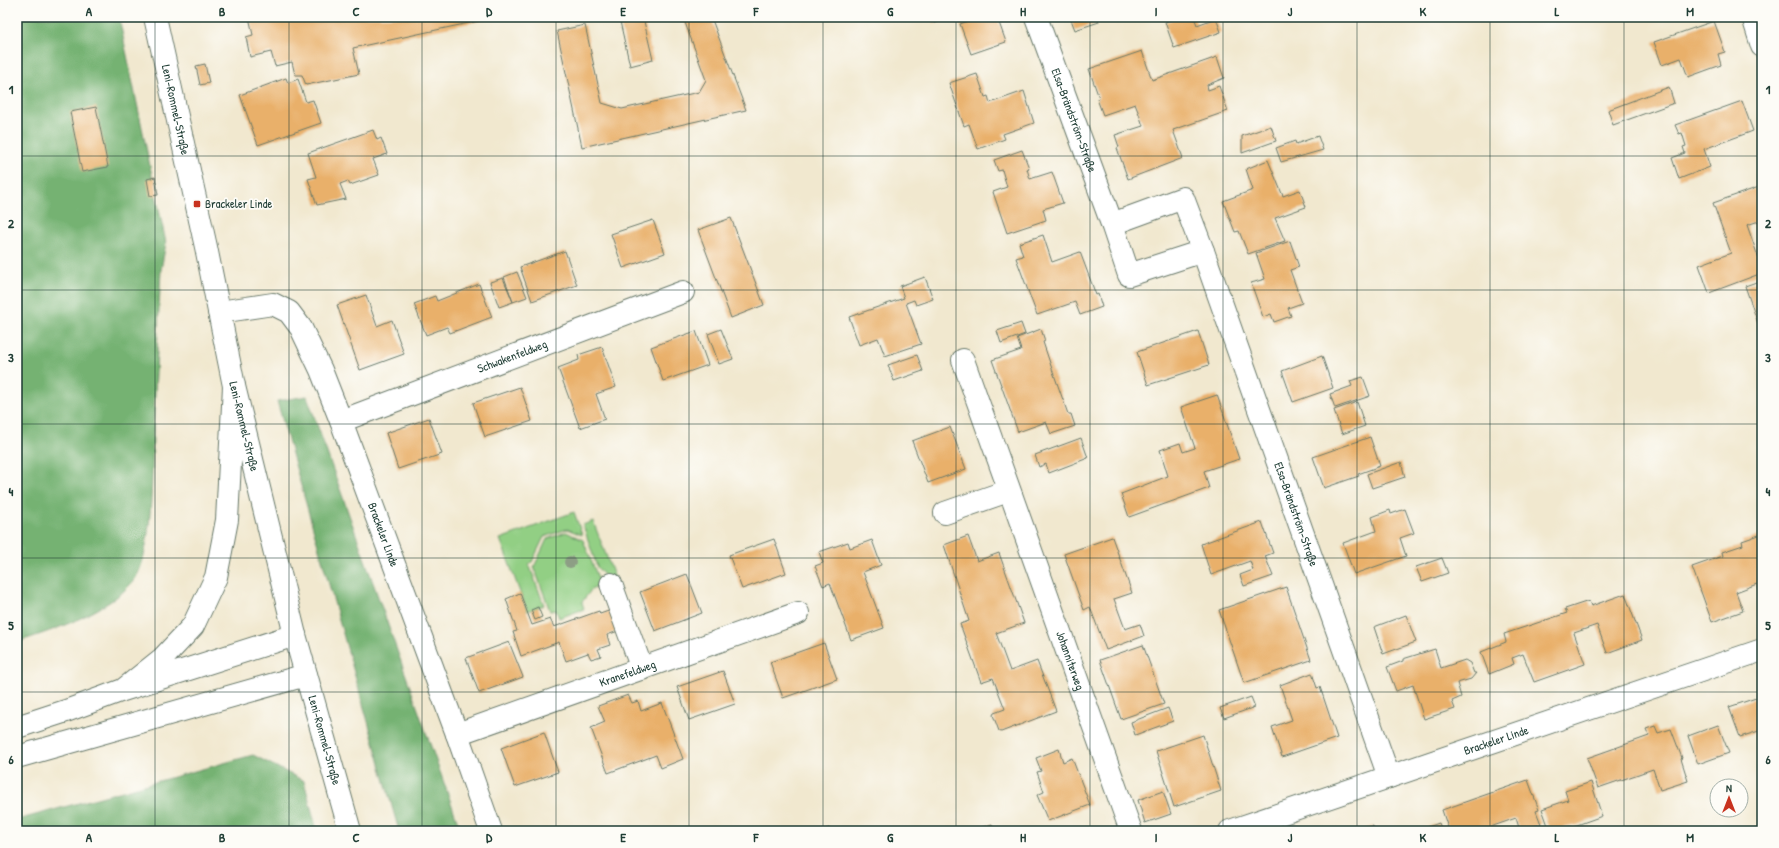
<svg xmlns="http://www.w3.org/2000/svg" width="1779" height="848" viewBox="0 0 1779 848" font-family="'Patrick Hand',sans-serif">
<rect width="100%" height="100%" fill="#fdfcf7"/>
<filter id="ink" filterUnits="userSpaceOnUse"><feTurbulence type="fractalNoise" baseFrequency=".025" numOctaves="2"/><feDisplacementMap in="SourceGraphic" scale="8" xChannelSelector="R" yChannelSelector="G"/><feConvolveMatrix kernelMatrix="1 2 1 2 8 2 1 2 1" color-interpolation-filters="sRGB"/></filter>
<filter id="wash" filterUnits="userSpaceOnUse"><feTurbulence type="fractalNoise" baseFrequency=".012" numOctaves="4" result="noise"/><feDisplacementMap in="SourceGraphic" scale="16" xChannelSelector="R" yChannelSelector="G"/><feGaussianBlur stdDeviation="0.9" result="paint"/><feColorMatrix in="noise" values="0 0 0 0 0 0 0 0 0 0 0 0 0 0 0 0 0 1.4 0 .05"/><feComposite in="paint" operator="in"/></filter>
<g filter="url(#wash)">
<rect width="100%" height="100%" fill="#f1e8cf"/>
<path fill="#92cf84" stroke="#58865c" d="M 574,512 L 582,535 L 567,529 L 544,537 L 532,562 L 529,564 L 544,605 L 527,611 L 500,539 Z
M 593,521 L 616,581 L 607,584 L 604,575 L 597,567 L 583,525 Z
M 566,532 L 583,540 L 604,593 L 595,588 L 591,590 L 582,602 L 584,609 L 559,618 L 556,610 L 550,611 L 534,567 L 547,539 Z"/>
<path fill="#75b272" stroke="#4a7853" d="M 17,17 L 119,17 L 166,243 L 161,270 C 158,324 156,378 153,433 C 152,467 153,553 135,579 C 112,610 53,631 17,642 Z
M 307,396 L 461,831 L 399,831 L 277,401 Z
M 253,755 L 304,781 L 317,831 L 17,831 L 17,820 Z"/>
<g id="blocks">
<path fill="#e9b06b" d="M 249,17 L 492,17 L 492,18 L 353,48 L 359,74 L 306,85 L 302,75 L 295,75 L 292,62 L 275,66 L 271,52 L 250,57 L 246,37 L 253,35 Z
M 619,17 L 643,17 L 653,60 L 630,66 Z
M 683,17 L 711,17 L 746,110 L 582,147 L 557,31 L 585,25 L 602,103 L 622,109 L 699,92 L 706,80 Z
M 932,17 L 951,17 L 934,23 Z
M 979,17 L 997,17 L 1006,42 L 971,54 L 960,24 Z
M 1070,17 L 1097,17 L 1099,22 L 1075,30 Z
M 1179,17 L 1194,17 L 1197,25 L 1216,18 L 1221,32 L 1174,48 L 1165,22 Z
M 1714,21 L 1725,52 L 1718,54 L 1721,65 L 1688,77 L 1681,58 L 1662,65 L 1654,42 Z
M 1142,51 L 1152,80 L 1217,57 L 1224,78 L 1207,85 L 1208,90 L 1219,86 L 1228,111 L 1173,130 L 1183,158 L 1128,179 L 1117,148 L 1119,147 L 1115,135 L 1143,126 L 1139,114 L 1135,104 L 1103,115 L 1097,99 L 1099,98 L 1089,69 Z
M 205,64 L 209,83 L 200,85 L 196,66 Z
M 977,74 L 985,97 L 988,96 L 990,103 L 1024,91 L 1034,123 L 1003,134 L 1005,139 L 978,149 L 969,124 L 964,126 L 949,83 Z
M 286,78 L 288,83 L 298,79 L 306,102 L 313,100 L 321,123 L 258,145 L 240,95 Z
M 1669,87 L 1674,103 L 1613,125 L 1608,110 Z
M 1742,101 L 1753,131 L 1704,149 L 1710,167 L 1679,179 L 1672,158 L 1685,153 L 1683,147 L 1686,146 L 1682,133 L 1679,134 L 1675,125 Z
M 96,107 L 108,167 L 82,172 L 70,112 Z
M 1271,126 L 1276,141 L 1242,153 L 1242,136 Z
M 373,130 L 377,140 L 381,138 L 387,154 L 373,159 L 379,175 L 350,185 L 348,181 L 340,184 L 346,199 L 317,205 L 308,179 L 316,177 L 308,153 Z
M 1318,136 L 1323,150 L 1281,162 L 1276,148 L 1295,141 L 1296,144 Z
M 1022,150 L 1029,168 L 1027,169 L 1030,179 L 1052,172 L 1063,203 L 1043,209 L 1046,220 L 1007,233 L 993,192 L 1007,187 L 1002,170 L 998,171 L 994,160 Z
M 1268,160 L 1283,196 L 1300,190 L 1306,207 L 1275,218 L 1285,241 L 1248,254 L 1239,231 L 1235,232 L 1223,201 L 1253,190 L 1246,169 Z
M 155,177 L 158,195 L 150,196 L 147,179 Z
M 1762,186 L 1762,220 L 1747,225 L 1762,268 L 1762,273 L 1709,293 L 1699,265 L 1731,253 L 1713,203 Z
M 731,218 L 764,305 L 731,318 L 698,230 Z
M 653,220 L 665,253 L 623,268 L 611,234 Z
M 1043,235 L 1052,262 L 1080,252 L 1096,295 L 1098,294 L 1102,307 L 1080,315 L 1075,302 L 1037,315 L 1016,258 L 1023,256 L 1019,243 Z
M 1290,241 L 1299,267 L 1290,270 L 1302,303 L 1288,308 L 1291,316 L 1274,322 L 1271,314 L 1263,317 L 1251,283 L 1265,279 L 1256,253 Z
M 565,251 L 577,285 L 532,301 L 520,267 Z
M 517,272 L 527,297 L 513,302 L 504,277 Z
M 925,277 L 933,299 L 916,305 L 914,300 L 906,303 L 921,344 L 885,356 L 878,338 L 859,345 L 849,317 L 904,298 L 900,286 Z
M 503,278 L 513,302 L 499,307 L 490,282 Z
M 1762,280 L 1762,332 L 1761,332 L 1745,286 Z
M 479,284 L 492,317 L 450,333 L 447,327 L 426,335 L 414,304 L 435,296 L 437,301 Z
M 366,295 L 377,326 L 392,320 L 404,354 L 360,370 L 337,305 Z
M 1021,323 L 1025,334 L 1001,343 L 997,331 Z
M 721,329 L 733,359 L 719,364 L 708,334 Z
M 1041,329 L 1045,341 L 1043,342 L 1051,366 L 1068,414 L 1071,414 L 1075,426 L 1051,434 L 1046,422 L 1018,432 L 992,360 L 1021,350 L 1017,338 Z
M 696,331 L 708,365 L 663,381 L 651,347 Z
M 1198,331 L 1209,365 L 1148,385 L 1137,352 Z
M 602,347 L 616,387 L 596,394 L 605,419 L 580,428 L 558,368 L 579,360 L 578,355 Z
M 917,355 L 923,371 L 894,381 L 888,365 Z
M 1322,356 L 1333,388 L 1293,402 L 1282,371 Z
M 1363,377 L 1370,396 L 1335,408 L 1330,394 L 1352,386 L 1350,381 Z
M 520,387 L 532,421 L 485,437 L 473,403 Z
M 1217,395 L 1239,459 L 1204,471 L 1209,488 L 1129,517 L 1121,494 L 1168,476 L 1160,450 L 1180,443 L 1183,452 L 1195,448 L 1181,407 Z
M 1357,402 L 1365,426 L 1342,434 L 1334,410 Z
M 429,418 L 442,454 L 398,469 L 386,433 Z
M 950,427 L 966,469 L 928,483 L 912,441 Z
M 1370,437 L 1380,466 L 1358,474 L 1359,476 L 1324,488 L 1313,457 Z
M 1081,438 L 1088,458 L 1049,473 L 1046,464 L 1039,467 L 1035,455 Z
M 1401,462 L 1405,477 L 1372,488 L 1367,474 Z
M 1405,509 L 1414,533 L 1400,538 L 1406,556 L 1354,574 L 1343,543 L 1376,531 L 1372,517 L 1390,510 L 1391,514 Z
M 1262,522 L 1273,553 L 1265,556 L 1273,576 L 1244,586 L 1240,575 L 1253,570 L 1250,561 L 1211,575 L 1201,544 Z
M 1762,534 L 1762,598 L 1757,584 L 1736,592 L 1743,611 L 1712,622 L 1692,567 L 1723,556 L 1722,552 L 1743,545 L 1742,541 Z
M 968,536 L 977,561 L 999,553 L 1024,623 L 996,633 L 1010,671 L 1037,661 L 1056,711 L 1001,732 L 999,731 L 993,715 L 994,713 L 1005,709 L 993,678 L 981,682 L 960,624 L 969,621 L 944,545 Z
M 1112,537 L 1132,593 L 1114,599 L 1125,629 L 1140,624 L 1144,636 L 1106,650 L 1090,607 L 1084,610 L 1064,554 Z
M 774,539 L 786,573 L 742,589 L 729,555 Z
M 872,540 L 881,565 L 863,572 L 884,628 L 851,640 L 830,583 L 823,586 L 815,566 L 823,563 L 819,552 L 848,542 L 850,548 Z
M 1442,558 L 1448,573 L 1422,582 L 1416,567 Z
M 687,574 L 702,613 L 655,631 L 640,592 Z
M 1286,587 L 1311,660 L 1244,683 L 1219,610 Z
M 520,593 L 532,625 L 550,619 L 554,627 L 599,611 L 600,614 L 614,609 L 621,630 L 607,635 L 610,645 L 598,649 L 601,656 L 591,659 L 588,653 L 566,661 L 559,642 L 521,656 L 513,632 L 517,631 L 506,599 Z
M 1625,594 L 1642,640 L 1607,653 L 1597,625 L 1574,633 L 1585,664 L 1534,682 L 1523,654 L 1512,658 L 1514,664 L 1489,674 L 1481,652 L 1506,642 L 1504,634 L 1567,613 L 1565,609 L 1589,601 L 1591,606 Z
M 538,607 L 542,617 L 535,620 L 531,610 Z
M 1406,615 L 1416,642 L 1383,654 L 1374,627 Z
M 509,642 L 523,677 L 479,693 L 466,658 Z
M 824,643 L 837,679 L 783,698 L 770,662 Z
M 1143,645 L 1164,704 L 1121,719 L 1100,660 Z
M 1435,649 L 1441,668 L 1465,660 L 1470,663 L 1474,673 L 1476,673 L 1471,679 L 1457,683 L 1461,697 L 1452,701 L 1455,709 L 1424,719 L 1413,685 L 1396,691 L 1387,667 L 1403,661 L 1403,659 Z
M 723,671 L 735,704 L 689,720 L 677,687 Z
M 1312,673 L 1317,688 L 1320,687 L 1337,738 L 1282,757 L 1272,727 L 1292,720 L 1280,685 Z
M 628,695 L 632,703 L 638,701 L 641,711 L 662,703 L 683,759 L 661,768 L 656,755 L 608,773 L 591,728 L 605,722 L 598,706 Z
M 1762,696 L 1762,730 L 1740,737 L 1729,707 Z
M 1251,697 L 1255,707 L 1224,718 L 1220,708 Z
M 1168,708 L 1173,721 L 1135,735 L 1131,722 Z
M 1718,725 L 1729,753 L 1698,764 L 1688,736 Z
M 1655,726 L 1658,733 L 1671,729 L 1682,758 L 1681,759 L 1688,781 L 1660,790 L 1653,769 L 1598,788 L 1587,758 L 1649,736 L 1646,729 Z
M 544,732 L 558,772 L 515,787 L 501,748 Z
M 1203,735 L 1221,791 L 1174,807 L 1156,751 Z
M 1059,749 L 1063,762 L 1072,758 L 1090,805 L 1048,821 L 1037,795 L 1044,792 L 1037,772 L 1041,771 L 1036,758 Z
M 1528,780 L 1539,810 L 1536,811 L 1541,824 L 1520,831 L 1516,818 L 1479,831 L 1449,831 L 1442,810 Z
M 1591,782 L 1602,816 L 1577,825 L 1550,831 L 1542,809 L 1568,800 L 1565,791 Z
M 1163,791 L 1171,814 L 1145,823 L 1138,800 Z
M 1439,823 L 1442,831 L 1417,831 Z
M 992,824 L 994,831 L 972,831 Z
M 1373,826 L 1374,831 L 1360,831 Z
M 829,828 L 831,831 L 821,831 Z"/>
</g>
</g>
<g filter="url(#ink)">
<use href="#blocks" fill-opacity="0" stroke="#68796a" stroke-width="1"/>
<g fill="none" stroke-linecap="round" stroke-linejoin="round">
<g stroke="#68796a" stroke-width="24">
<g id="minor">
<path id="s1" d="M 1036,17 L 1112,224 L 1183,198 L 1203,251 L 1389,777"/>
<path d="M 1753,17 L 1762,46"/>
<path d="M 1112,224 L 1129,275 L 1203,251"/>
<path id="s2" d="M 219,312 L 273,304 L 289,312 L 301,328 L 321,370 L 341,421 L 457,734 L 491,831"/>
<path id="s3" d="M 963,360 L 1131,831"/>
<path id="s4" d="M 341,421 L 683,292"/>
<path d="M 945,513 L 1008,491"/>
<path d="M 611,584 L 642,669"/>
<path id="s5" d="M 457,734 L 798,613"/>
<path id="s6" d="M 1230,831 L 1762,650"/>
</g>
</g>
<g stroke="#68796a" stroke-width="24">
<g id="major">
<path id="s7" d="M 155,17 L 206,247 L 234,386 L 295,635 L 350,831"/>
</g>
</g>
<g stroke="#68796a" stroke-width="24">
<path id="highway" d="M 123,690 L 163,658 L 193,626 L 216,577 L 227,520 L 234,386
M 17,727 L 66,711 L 123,690 L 295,635
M 17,757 L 306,675"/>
</g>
<use href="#minor" stroke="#fff" stroke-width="22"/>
<use href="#major" stroke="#fff" stroke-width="22"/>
<use href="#highway" stroke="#fff" stroke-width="22"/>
</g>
<circle fill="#8d9e85" cx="570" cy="562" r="6"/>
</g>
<path fill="none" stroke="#1f3d34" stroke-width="1" stroke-opacity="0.55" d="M 155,17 L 155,831M 289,17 L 289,831M 422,17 L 422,831M 556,17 L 556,831M 689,17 L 689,831M 823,17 L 823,831M 956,17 L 956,831M 1090,17 L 1090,831M 1223,17 L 1223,831M 1357,17 L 1357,831M 1490,17 L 1490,831M 1624,17 L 1624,831M 17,156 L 1762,156M 17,290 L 1762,290M 17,424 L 1762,424M 17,558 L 1762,558M 17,692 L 1762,692"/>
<rect fill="#c8321e" stroke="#fdfcf7" stroke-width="1.5" x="193" y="200" width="8" height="8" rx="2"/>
<g text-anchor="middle" stroke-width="3.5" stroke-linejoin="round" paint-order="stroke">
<g font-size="12" fill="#1f3d34" stroke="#fdfcf7">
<text dy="4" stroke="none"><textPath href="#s7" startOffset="95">Leni-Rommel-Straße</textPath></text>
<text dy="4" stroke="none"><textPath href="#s1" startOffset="110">Elsa-Brändström-Straße</textPath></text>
<text dy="4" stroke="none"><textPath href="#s4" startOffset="183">Schwakenfeldweg</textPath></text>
<text dy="4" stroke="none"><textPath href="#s7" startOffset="419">Leni-Rommel-Straße</textPath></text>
<text dy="4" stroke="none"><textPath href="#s1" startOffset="632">Elsa-Brändström-Straße</textPath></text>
<text dy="4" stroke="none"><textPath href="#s2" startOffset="315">Brackeler Linde</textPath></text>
<text dy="4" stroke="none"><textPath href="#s3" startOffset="319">Johanniterweg</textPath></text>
<text dy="4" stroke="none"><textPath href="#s5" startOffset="181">Kranefeldweg</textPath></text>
<text dy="4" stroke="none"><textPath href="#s7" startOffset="743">Leni-Rommel-Straße</textPath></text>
<text dy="4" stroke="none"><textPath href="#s6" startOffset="281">Brackeler Linde</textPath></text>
</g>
<g font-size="12" fill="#1f3d34" stroke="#fdfcf7" text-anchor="start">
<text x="205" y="208">Brackeler Linde</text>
</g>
</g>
<rect width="1779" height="848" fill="none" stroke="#fdfcf7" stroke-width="44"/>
<g transform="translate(1729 798)"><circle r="19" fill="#fdfcf7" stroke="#a4b0a9"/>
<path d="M0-3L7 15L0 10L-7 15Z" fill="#c8321e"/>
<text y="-6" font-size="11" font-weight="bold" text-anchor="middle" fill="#1f3d34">N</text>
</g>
<rect x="22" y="22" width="1735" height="804" fill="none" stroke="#1f3d34" stroke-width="1.5"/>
<g font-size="13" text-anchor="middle" font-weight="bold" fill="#1f3d34">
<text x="89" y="16">A</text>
<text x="222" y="16">B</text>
<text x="356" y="16">C</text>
<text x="489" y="16">D</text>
<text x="623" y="16">E</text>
<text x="756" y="16">F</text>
<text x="890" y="16">G</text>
<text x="1023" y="16">H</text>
<text x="1156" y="16">I</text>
<text x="1290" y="16">J</text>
<text x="1423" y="16">K</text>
<text x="1557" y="16">L</text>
<text x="1690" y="16">M</text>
<text x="11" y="94">1</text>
<text x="1768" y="94">1</text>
<text x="11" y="228">2</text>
<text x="1768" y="228">2</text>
<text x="11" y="362">3</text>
<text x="1768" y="362">3</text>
<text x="11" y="496">4</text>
<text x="1768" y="496">4</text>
<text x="11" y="630">5</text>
<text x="1768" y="630">5</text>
<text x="11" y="764">6</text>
<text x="1768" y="764">6</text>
<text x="89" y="842">A</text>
<text x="222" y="842">B</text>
<text x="356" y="842">C</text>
<text x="489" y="842">D</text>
<text x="623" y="842">E</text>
<text x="756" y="842">F</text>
<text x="890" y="842">G</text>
<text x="1023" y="842">H</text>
<text x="1156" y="842">I</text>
<text x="1290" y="842">J</text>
<text x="1423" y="842">K</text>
<text x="1557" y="842">L</text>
<text x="1690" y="842">M</text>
</g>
</svg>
